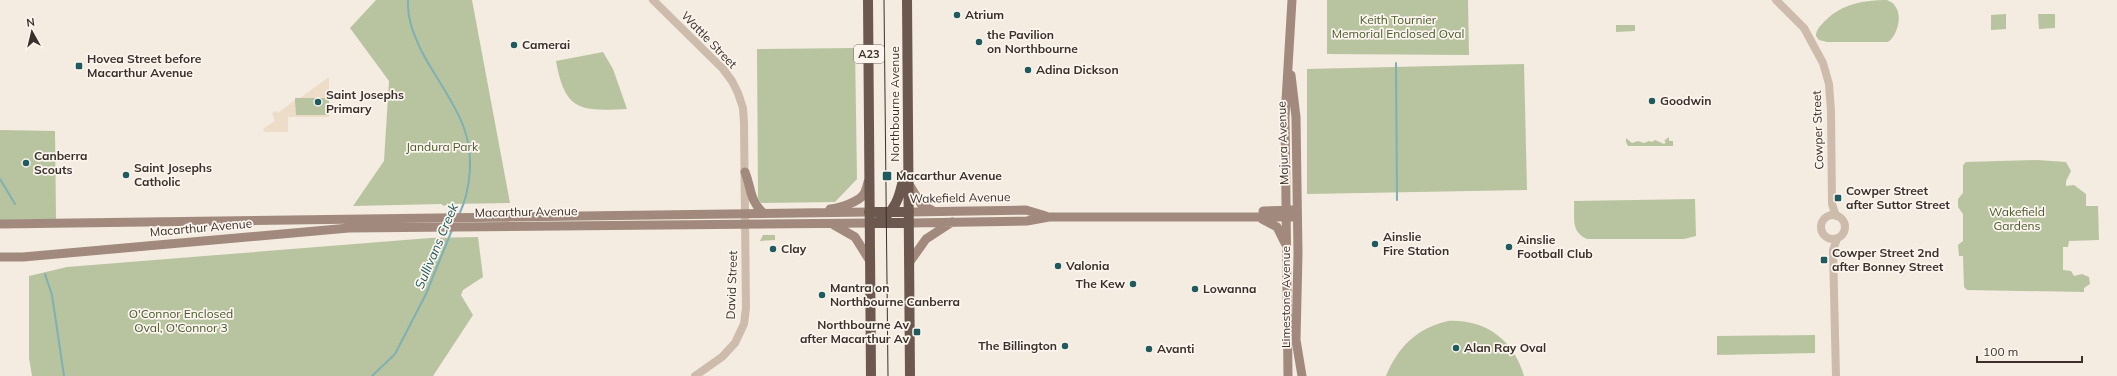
<svg xmlns="http://www.w3.org/2000/svg" width="2117" height="376" viewBox="0 0 2117 376" font-family="Mulish,sans-serif">
<rect width="100%" height="100%" fill="#f4ebe1"/>
<path fill="#b8c4a0" d="M 376,0 L 472,0 L 510,203 L 449,204 L 444,206 L 441,204 L 353,206 L 384,161 L 389,81 L 350,28 Z
M 1327,0 L 1468,0 L 1469,55 L 1327,54 Z
M 1887,0 C 1889,1 1894,3 1895,6 C 1903,16 1897,36 1888,42 L 1827,42 L 1819,40 L 1816,36 C 1816,29 1821,25 1826,20 C 1842,4 1864,0 1887,0 Z
M 2006,14 L 2006,29 L 1991,30 L 1991,15 Z
M 2038,14 L 2055,14 L 2055,28 L 2039,29 Z
M 1616,25 L 1635,25 L 1635,31 L 1616,32 Z
M 855,48 L 857,179 L 835,202 L 761,203 L 758,199 L 757,49 Z
M 603,52 L 613,69 L 627,109 C 581,111 565,112 556,61 Z
M 1524,64 L 1527,190 L 1307,194 L 1307,69 Z
M 295,98 L 329,98 L 329,115 L 295,115 Z
M 0,130 L 55,131 L 56,219 L 0,220 Z
M 1669,137 L 1669,141 L 1673,141 L 1673,146 L 1628,146 L 1626,142 L 1626,138 L 1632,143 L 1638,141 L 1644,143 L 1649,141 L 1652,142 L 1655,140 L 1664,144 L 1666,142 L 1664,141 Z
M 2037,160 L 2066,162 L 2071,171 L 2066,181 L 2066,186 L 2074,185 L 2086,194 L 2086,206 L 2098,206 L 2099,240 L 2069,241 L 2068,247 L 2063,247 L 2063,270 L 2071,271 L 2074,276 L 2082,274 L 2089,277 L 2090,284 L 2084,288 L 2084,292 L 1967,290 L 1964,287 L 1963,256 L 1959,256 L 1958,245 L 1963,241 L 1963,214 L 1958,207 L 1958,199 L 1963,193 L 1963,165 L 1966,162 Z
M 1695,199 L 1696,236 L 1684,239 L 1587,239 C 1570,232 1575,217 1574,201 Z
M 763,235 L 775,235 L 775,240 L 760,241 Z
M 478,237 L 483,277 L 463,290 L 461,295 L 473,315 L 433,376 L 32,376 L 29,358 L 29,276 L 67,267 L 430,238 Z
M 1448,321 C 1485,319 1514,340 1524,376 L 1386,376 C 1398,347 1417,328 1448,321 Z
M 1815,335 L 1815,353 L 1717,355 L 1717,336 Z"/>
<path fill="#ecdcc8" d="M 329,77 L 329,98 L 300,98 Z
M 295,100 L 296,115 L 329,115 L 329,117 L 288,117 L 288,132 L 265,132 L 263,129 L 275,121 L 272,113 L 277,111 L 278,113 Z"/>
<g fill="none" stroke-linecap="round" stroke-linejoin="round">
<path stroke="#7fb0b2" stroke-width="2" d="M 408,0 C 407,18 413,33 421,50 C 434,76 454,100 464,128 C 474,155 471,189 459,215
M 1396,63 L 1397,200
M 0,179 L 15,204
M 45,274 L 52,295 L 64,376
M 372,376 L 395,354 L 426,294 L 452,230"/>
<path stroke="#cdbbac" stroke-width="8" d="M 653,0 L 723,69 L 732,81 L 738,93 L 743,108 L 744,123 L 746,308 L 744,324 L 735,343 L 722,357 L 695,376
M 1776,0 L 1804,28 L 1823,63 L 1829,84 L 1831,111 L 1832,204 L 1836,216
M1821 227a12 12 0 1 1 24 0a12 12 0 1 1-24 0Z
M 1836,376 L 1833,250 L 1837,239"/>
<path stroke="#a18a7d" stroke-width="9" d="M 1291,75 L 1296,117 L 1298,254 L 1296,340 L 1302,376
M 745,172 C 752,190 749,199 763,213
M 909,184 L 921,204 L 933,211
M 830,209 C 839,208 859,202 864,194 C 866,190 867,186 868,182
M 1263,211 L 1292,210
M 909,212 L 1026,210 L 1046,216
M 1262,219 L 1277,227 L 1285,243
M 909,223 L 1027,221 L 1049,217 L 1297,217
M 0,224 L 869,212
M 834,225 L 855,237 L 870,261
M 0,257 L 23,257 L 349,228 L 870,223
M 909,263 L 926,239 L 952,222
M 1288,376 L 1285,117 L 1292,0"/>
<path stroke="#6c584f" stroke-width="10" d="M 868,0 L 871,376
M 907,0 L 910,376
M 869,212 L 909,212
M 876,223 C 896,212 900,196 904,175
M 877,223 L 909,223"/>
<path stroke="#3b302b" stroke-width="1" d="M 884,0 L 888,376"/>
</g>
<g fill="#1f5a5e" stroke="#fbf5ee" stroke-width="1.5">
<circle cx="957" cy="15" r="4"/>
<circle cx="979" cy="42" r="4"/>
<circle cx="514" cy="45" r="4"/>
<rect x="75" y="62" width="8" height="8" rx="2"/>
<circle cx="1028" cy="70" r="4"/>
<circle cx="1652" cy="101" r="4"/>
<circle cx="318" cy="102" r="4"/>
<circle cx="26" cy="163" r="4"/>
<circle cx="126" cy="175" r="4"/>
<rect x="882" y="171" width="10" height="10" rx="2"/>
<rect x="1834" y="194" width="8" height="8" rx="2"/>
<circle cx="1375" cy="244" r="4"/>
<circle cx="1509" cy="247" r="4"/>
<circle cx="773" cy="249" r="4"/>
<rect x="1820" y="256" width="8" height="8" rx="2"/>
<circle cx="1058" cy="266" r="4"/>
<circle cx="1133" cy="284" r="4"/>
<circle cx="1195" cy="289" r="4"/>
<circle cx="822" cy="295" r="4"/>
<rect x="913" y="328" width="8" height="8" rx="2"/>
<circle cx="1065" cy="346" r="4"/>
<circle cx="1456" cy="348" r="4"/>
<circle cx="1149" cy="349" r="4"/>
</g>
<g text-anchor="middle" stroke-width="3.5" stroke-linejoin="round" paint-order="stroke">
<rect fill="#fbf5ee" stroke="#756b66" stroke-width="1" x="854" y="45" width="30" height="18" rx="3"/>
<g font-size="11" font-weight="bold" fill="#3b302b">
<text x="869" y="58">A23</text>
</g>
<g font-size="12" font-weight="bold" fill="#3b302b" stroke="#fbf5ee" text-anchor="start">
<text x="965" y="19">Atrium</text>
<text x="987" y="39">the Pavilion<tspan x="987" dy="14">on Northbourne</tspan></text>
<text x="522" y="49">Camerai</text>
<text x="87" y="63">Hovea Street before<tspan x="87" dy="14">Macarthur Avenue</tspan></text>
<text x="1036" y="74">Adina Dickson</text>
<text x="326" y="99">Saint Josephs<tspan x="326" dy="14">Primary</tspan></text>
<text x="1660" y="105">Goodwin</text>
<text x="34" y="160">Canberra<tspan x="34" dy="14">Scouts</tspan></text>
<text x="134" y="172">Saint Josephs<tspan x="134" dy="14">Catholic</tspan></text>
<text x="896" y="180">Macarthur Avenue</text>
<text x="1846" y="195">Cowper Street<tspan x="1846" dy="14">after Suttor Street</tspan></text>
<text x="1383" y="241">Ainslie<tspan x="1383" dy="14">Fire Station</tspan></text>
<text x="1517" y="244">Ainslie<tspan x="1517" dy="14">Football Club</tspan></text>
<text x="781" y="253">Clay</text>
<text x="1832" y="257">Cowper Street 2nd<tspan x="1832" dy="14">after Bonney Street</tspan></text>
<text x="1066" y="270">Valonia</text>
<text x="1125" y="288" text-anchor="end">The Kew</text>
<text x="830" y="292">Mantra on<tspan x="830" dy="14">Northbourne Canberra</tspan></text>
<text x="1203" y="293">Lowanna</text>
<text x="909" y="329" text-anchor="end">Northbourne Av<tspan x="909" dy="14">after Macarthur Av</tspan></text>
<text x="1057" y="350" text-anchor="end">The Billington</text>
<text x="1464" y="352">Alan Ray Oval</text>
<text x="1157" y="353">Avanti</text>
</g>
<g font-size="12" fill="#4a5a2e" stroke="#fbf5ee">
<text x="1398" y="24">Keith Tournier<tspan x="1398" dy="14">Memorial Enclosed Oval</tspan></text>
<text x="442" y="151">Jandura Park</text>
<text x="2017" y="216">Wakefield<tspan x="2017" dy="14">Gardens</tspan></text>
<text x="181" y="318">O'Connor Enclosed<tspan x="181" dy="14">Oval, O'Connor 3</tspan></text>
</g>
<g font-size="12" fill="#3b302b" stroke="#fbf5ee">
<text transform="translate(709 40) rotate(46)" y="4">Wattle Street</text>
<text transform="translate(895 104) rotate(-90)" y="4">Northbourne Avenue</text>
<text transform="translate(1818 130) rotate(-92)" y="4">Cowper Street</text>
<text transform="translate(1283 143) rotate(-92)" y="4">Majura Avenue</text>
<text transform="translate(960 198) rotate(-1)" y="4">Wakefield Avenue</text>
<text transform="translate(526 212) rotate(-1)" y="4">Macarthur Avenue</text>
<text transform="translate(201 228) rotate(-5)" y="4">Macarthur Avenue</text>
<text transform="translate(732 285) rotate(-88)" y="4">David Street</text>
<text transform="translate(1286 297) rotate(-90)" y="4">Limestone Avenue</text>
</g>
<g font-size="13" font-style="italic" fill="#1f5a5e" stroke="#fbf5ee">
<text transform="translate(436 246) rotate(-67)" y="5">Sullivans Creek</text>
</g>
</g>
<g transform="translate(32 32) rotate(352)" stroke="#fbf5ee" stroke-width="3" paint-order="stroke">
<path d="M0-3L7 15L0 10L-7 15Z" fill="#3b302b"/>
<text y="-6" font-size="11" font-weight="bold" text-anchor="middle" fill="#3b302b">N</text>
</g>
<path d="M1977 356v6h105v-6" fill="none" stroke="#3b302b" stroke-width="2"/>
<text x="1983" y="356" font-size="12" fill="#3b302b" stroke="#fbf5ee" stroke-width="3" paint-order="stroke">100 m</text>
</svg>
